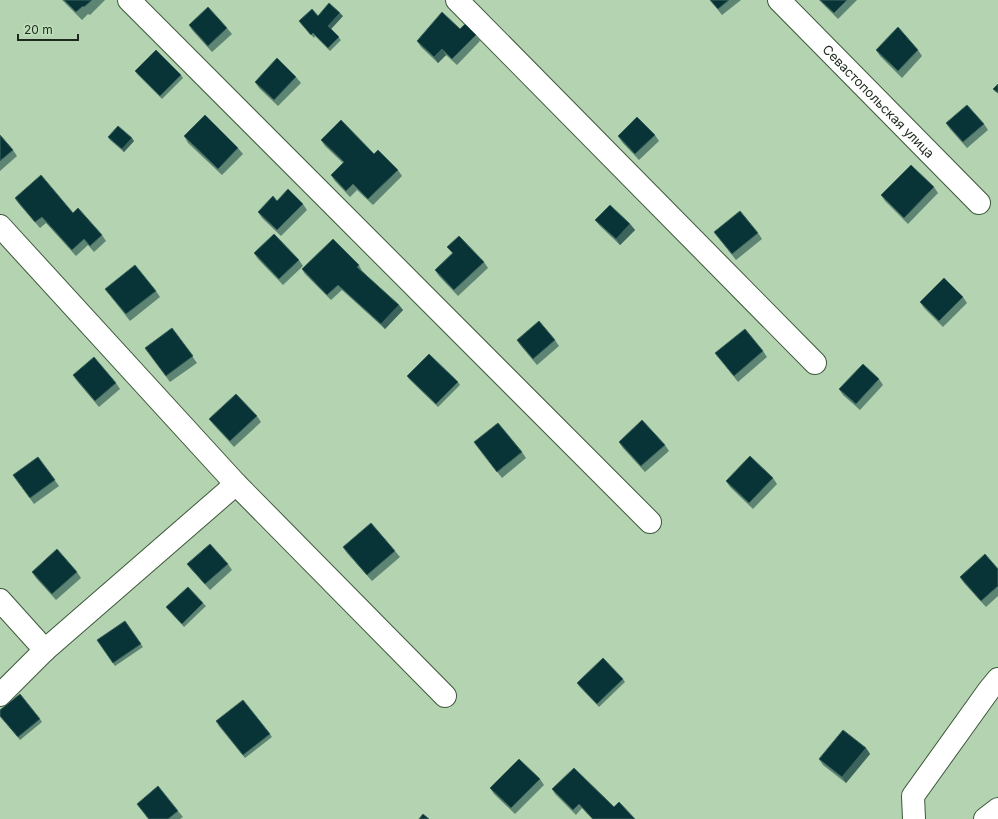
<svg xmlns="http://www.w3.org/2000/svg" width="998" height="819" viewBox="0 0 998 819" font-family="Inter,sans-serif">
<rect width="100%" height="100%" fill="#b4d3b1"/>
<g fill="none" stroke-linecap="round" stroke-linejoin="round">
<g stroke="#3c583a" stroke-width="24">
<g id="minor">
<path d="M 129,0 L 650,522"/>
<path d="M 457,0 L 815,363"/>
<path id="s1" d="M 779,0 L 979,203"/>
<path d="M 0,226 L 236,484 L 445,696"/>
<path d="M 0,600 L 45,650"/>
<path d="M 0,695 L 45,650 L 236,484"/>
<path d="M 914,819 L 913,796 L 989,690 L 998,679"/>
<path d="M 985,819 L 998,809"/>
</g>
</g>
<use href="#minor" stroke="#fff" stroke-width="22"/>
</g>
<path fill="#5e8474" d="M 62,0 L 105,0 L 90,15 L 88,14 L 82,20 Z
M 710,0 L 741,0 L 722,15 Z
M 819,0 L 857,0 L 838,19 Z
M 318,16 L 343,16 L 331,29 L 341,40 L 330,51 L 315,36 L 314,38 L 299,21 Z
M 189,25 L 227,28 L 232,34 L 212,52 L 193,31 Z
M 460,29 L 476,35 L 480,41 L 457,65 L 446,55 L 438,63 L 421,47 L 417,41 Z
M 876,50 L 918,50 L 922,56 L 902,78 L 880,56 Z
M 135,71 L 181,75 L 183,78 L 162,99 L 137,74 Z
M 296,77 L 301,83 L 278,106 L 259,88 L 255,82 Z
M 946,123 L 984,124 L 988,130 L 967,148 L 950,129 Z
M 0,135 L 13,150 L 17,156 L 0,171 Z
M 655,135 L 659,141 L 639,160 L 622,142 L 618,136 Z
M 184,136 L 238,148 L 243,154 L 222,175 L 188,143 Z
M 108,137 L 134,141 L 124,152 L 110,140 Z
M 321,140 L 374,154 L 398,170 L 402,176 L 373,205 L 357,190 L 350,197 L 335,181 L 331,175 L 343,163 L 325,146 Z
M 934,187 L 938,193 L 908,224 L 885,201 L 881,195 Z
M 15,198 L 73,213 L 102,235 L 106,241 L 94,252 L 88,245 L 76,256 L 46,223 L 40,228 L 19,204 Z
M 277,201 L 303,204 L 307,210 L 281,236 L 262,218 L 258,212 Z
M 595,220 L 630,224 L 635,230 L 620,245 L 600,226 Z
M 714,232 L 758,233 L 762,239 L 736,260 Z
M 447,247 L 484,262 L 488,268 L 458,296 L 439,276 L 435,270 L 452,253 Z
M 254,253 L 299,260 L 303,266 L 283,285 L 258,259 Z
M 359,265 L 362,271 L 403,310 L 385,329 L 342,290 L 331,300 L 305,274 L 302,269 Z
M 105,289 L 156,291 L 160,297 L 130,321 Z
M 963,297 L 967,303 L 943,327 L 924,308 L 920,302 Z
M 172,328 L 197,363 L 170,382 L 145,348 Z
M 517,340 L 555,340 L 559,346 L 537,365 L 521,346 Z
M 763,351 L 767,357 L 738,382 L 720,359 L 715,353 Z
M 73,375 L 116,383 L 120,389 L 99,407 L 77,381 Z
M 407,376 L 458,382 L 460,385 L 438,407 L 409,379 Z
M 879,379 L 883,385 L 860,410 L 843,395 L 839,389 Z
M 257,416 L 261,422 L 234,447 L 214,425 L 209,419 Z
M 474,442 L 522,452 L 526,458 L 502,478 Z
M 619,442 L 665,445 L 669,451 L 645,472 L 623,448 Z
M 38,457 L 59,486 L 34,504 L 13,475 Z
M 773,478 L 777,484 L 753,509 L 730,487 L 726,481 Z
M 343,547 L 395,551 L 400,557 L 372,581 L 347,553 Z
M 187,564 L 228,564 L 232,570 L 210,590 L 192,570 Z
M 998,569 L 998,596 L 986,607 L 964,583 L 960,577 Z
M 32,572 L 77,572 L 81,578 L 56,600 L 36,578 Z
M 203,603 L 206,606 L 184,627 L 166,607 Z
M 125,621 L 143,647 L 115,666 L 97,640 Z
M 623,679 L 625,682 L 599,707 L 579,686 L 577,683 Z
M 0,716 L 40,719 L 42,722 L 20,740 Z
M 218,725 L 270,734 L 272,737 L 245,758 Z
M 866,748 L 870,754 L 846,783 L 823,765 L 819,759 Z
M 540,779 L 544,785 L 515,814 L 494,794 L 490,788 Z
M 552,789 L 635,819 L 592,819 L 582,808 L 576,815 L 555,794 Z
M 137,804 L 178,811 L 183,817 L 180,819 L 148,819 Z"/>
<path fill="#3c645c" d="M 340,13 L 343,16 L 331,29 L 328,26 Z
M 442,49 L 446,55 L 438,63 L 434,57 Z
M 132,138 L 134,141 L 124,152 L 122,149 Z
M 630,224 L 635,230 L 620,245 L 616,239 Z
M 399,305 L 403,310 L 385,329 L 381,324 Z
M 866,748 L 870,754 L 846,783 L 842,777 Z"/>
<path fill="#083438" stroke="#3c645c" d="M 64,0 L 92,0 L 84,7 L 83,6 L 76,12 Z
M 710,0 L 729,0 L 718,9 Z
M 820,0 L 847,0 L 834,13 Z
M 329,3 L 340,13 L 328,26 L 339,37 L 328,48 L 313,33 L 311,35 L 299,21 L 312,9 L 318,16 Z
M 208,7 L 227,28 L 208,46 L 189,25 Z
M 442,12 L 460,29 L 465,24 L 476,35 L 452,59 L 442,49 L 434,57 L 417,41 Z
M 898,27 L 918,50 L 898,71 L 876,50 Z
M 156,50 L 181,75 L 160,96 L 135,71 Z
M 277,58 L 296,77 L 274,100 L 255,82 Z
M 998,84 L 998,93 L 993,89 Z
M 967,105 L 984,124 L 963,142 L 946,123 Z
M 205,115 L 238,148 L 218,169 L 184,136 Z
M 637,117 L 655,135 L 635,154 L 618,136 Z
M 341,120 L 374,154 L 378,150 L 398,170 L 368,199 L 353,184 L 346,191 L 331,175 L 344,162 L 321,140 Z
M 118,126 L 132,138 L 122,149 L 108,137 Z
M 0,135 L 13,150 L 0,161 Z
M 911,165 L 934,187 L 904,218 L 881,195 Z
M 41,175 L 73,213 L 78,208 L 102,235 L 90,246 L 84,239 L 72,250 L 42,217 L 35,222 L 15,198 Z
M 288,189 L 303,204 L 277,230 L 258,212 L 273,196 L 277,201 Z
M 610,205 L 630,224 L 616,239 L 595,220 Z
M 740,211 L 758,233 L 732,254 L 714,232 Z
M 274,234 L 299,260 L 279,279 L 254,253 Z
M 459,236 L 484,262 L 454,290 L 435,270 L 453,253 L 447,247 Z
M 333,239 L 359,265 L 357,267 L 399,305 L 381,324 L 338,285 L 327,295 L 302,269 Z
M 135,265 L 156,291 L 126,314 L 105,289 Z
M 944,278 L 963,297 L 939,321 L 920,302 Z
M 539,321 L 555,340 L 533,359 L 517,340 Z
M 172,328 L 193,356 L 166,376 L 145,348 Z
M 745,329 L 763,351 L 734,376 L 715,353 Z
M 429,354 L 458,382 L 436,404 L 407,376 Z
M 94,357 L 116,383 L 95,401 L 73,375 Z
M 863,364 L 879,379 L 856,404 L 839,389 Z
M 236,394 L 257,416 L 230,441 L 209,419 Z
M 642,420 L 665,445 L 641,466 L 619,442 Z
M 498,423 L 522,452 L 497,472 L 474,442 Z
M 750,456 L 773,478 L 749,503 L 726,481 Z
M 38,457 L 55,480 L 30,498 L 13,475 Z
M 371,523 L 395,551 L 367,575 L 343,547 Z
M 210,544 L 228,564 L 205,584 L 187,564 Z
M 57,549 L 77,572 L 52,594 L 32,572 Z
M 985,554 L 998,569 L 998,586 L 981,601 L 960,577 Z
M 188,587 L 203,603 L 182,624 L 166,607 Z
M 125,621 L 141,644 L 113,663 L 97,640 Z
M 603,658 L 623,679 L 597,704 L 577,683 Z
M 20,694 L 40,719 L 18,737 L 0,716 L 0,710 Z
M 243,700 L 270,734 L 243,755 L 216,721 Z
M 843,730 L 866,748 L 842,777 L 819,759 Z
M 519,759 L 540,779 L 511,808 L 490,788 Z
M 574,768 L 614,807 L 619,802 L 635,819 L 593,819 L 579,804 L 573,810 L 552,789 Z
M 158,786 L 178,811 L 168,819 L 149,819 L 137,804 Z
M 423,814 L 429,819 L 419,819 Z"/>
<g text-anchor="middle" stroke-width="4" stroke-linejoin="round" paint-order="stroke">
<g font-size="13" fill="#1d291c" stroke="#c0e0bd">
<text dy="5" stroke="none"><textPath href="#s1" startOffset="142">Севастопольская улица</textPath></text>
</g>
</g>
<path d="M18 34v6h60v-6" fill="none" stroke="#1d291c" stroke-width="2"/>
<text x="24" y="34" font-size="12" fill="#1d291c" stroke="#c0e0bd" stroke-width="3" paint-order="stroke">20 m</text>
</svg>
